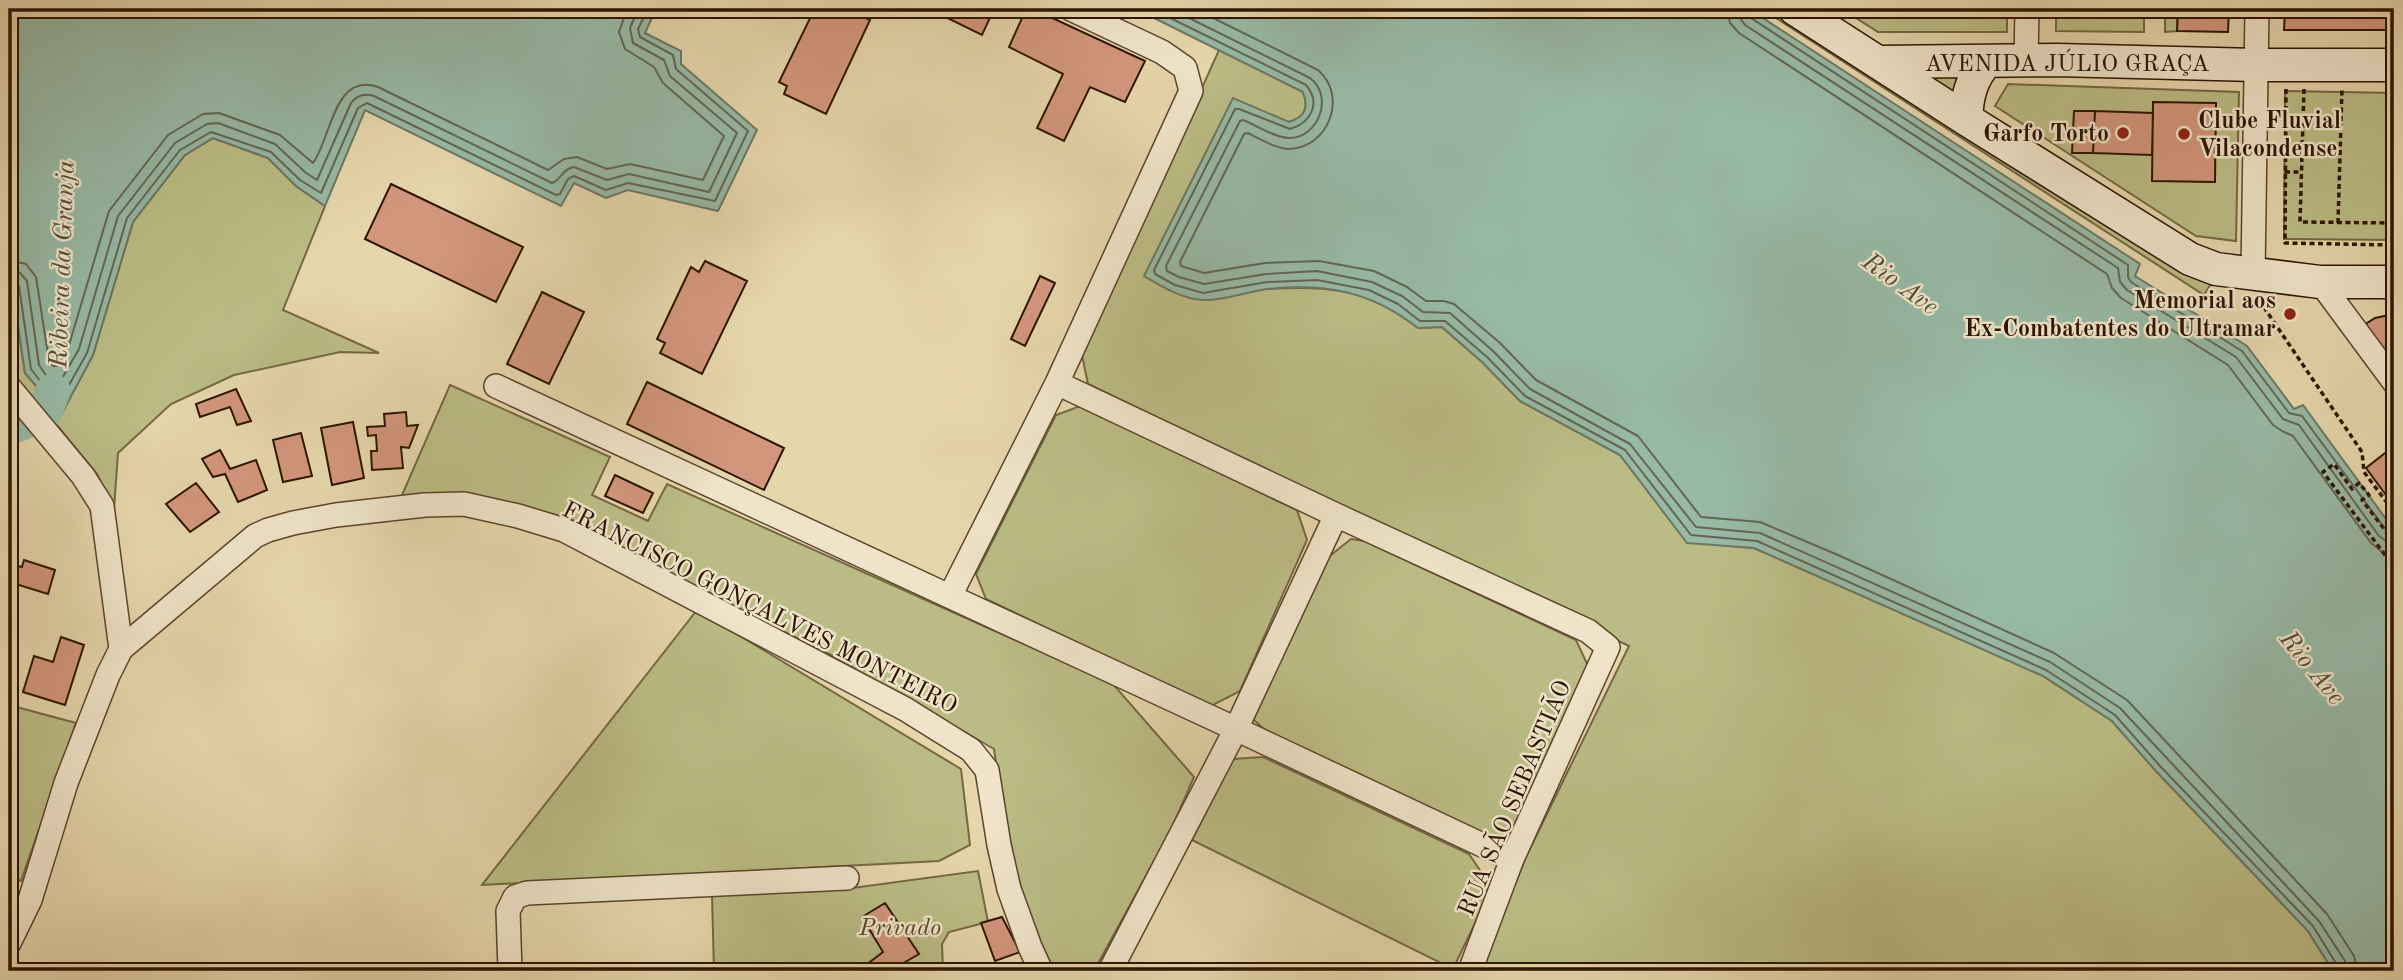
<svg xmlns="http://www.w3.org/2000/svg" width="2403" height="980" viewBox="0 0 2403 980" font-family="'Old Standard TT',serif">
<rect width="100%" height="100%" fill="#e6d6ac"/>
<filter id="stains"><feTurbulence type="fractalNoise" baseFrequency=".00286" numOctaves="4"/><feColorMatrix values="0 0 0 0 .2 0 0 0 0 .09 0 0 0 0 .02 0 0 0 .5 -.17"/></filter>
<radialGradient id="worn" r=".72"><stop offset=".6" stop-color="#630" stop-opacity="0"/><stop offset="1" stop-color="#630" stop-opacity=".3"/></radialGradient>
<path fill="#bbbc85" stroke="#746842" stroke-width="2" d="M 1762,9 L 1775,9 L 2176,268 L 2212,282 L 2204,295 Z
M 1842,9 L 2007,9 L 2007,32 L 1878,32 Z
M 2056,9 L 2144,9 L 2144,32 L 2056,31 Z
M 2165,9 L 2178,9 L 2177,31 L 2165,32 Z
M 1219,50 L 1303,92 C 1309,108 1305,117 1289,122 L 1267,289 C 1331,286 1366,288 1418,328 L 1442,327 L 1482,362 L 1520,401 L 1620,455 L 1687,542 L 1754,548 L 2043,676 L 2112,721 L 2155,770 L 2308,931 L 2333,971 L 1480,971 L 1526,857 L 1629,646 L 1088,384 L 1082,355 Z
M 1958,75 L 1953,96 L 1925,77 Z
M 2008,84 L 2239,92 L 2236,241 L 2196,236 L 1995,106 Z
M 2285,91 L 2394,93 L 2394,240 L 2284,239 Z
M 213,138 L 268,158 L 296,186 L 325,206 L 283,310 L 379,353 L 340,352 L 234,375 L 171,404 L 118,453 L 114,509 L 97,474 L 56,424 L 93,355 L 133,222 L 185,155 Z
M 9,265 L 25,373 L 37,387 L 38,396 L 31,407 L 9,380 Z
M 450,385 L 610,457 L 592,495 L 648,521 L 667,484 L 1113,684 L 1194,777 L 1171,830 L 1095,969 L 1092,971 L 1051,971 L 1028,921 L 1009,851 L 994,749 L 831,655 L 619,550 L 596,527 L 555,515 L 486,500 L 402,495 Z
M 1080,406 L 1297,510 L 1307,540 L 1240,691 L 1211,706 L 986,599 L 976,574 L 1056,415 Z
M 1351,539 L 1365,541 L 1576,640 L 1590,670 L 1515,831 L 1485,838 L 1273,738 L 1252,718 L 1326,559 Z
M 697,610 L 961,769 L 970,845 L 939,861 L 482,885 Z
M 9,705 L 76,723 L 21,881 L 9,876 Z
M 1263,757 L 1469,854 L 1492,888 L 1453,969 L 1192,840 L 1233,759 Z
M 978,871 L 988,922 L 949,932 L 942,944 L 943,971 L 851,971 L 850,969 L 845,971 L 714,971 L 712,895 L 845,889 Z"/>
<path fill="#97b9a5" stroke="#6d7763" stroke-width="2" d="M 9,9 L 656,9 L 645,33 L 681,51 L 681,64 L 757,130 L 718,211 L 628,190 L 606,198 L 574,183 L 561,206 L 365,110 L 325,206 L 296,186 L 268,158 L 213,138 L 185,155 L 133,222 L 93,355 L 56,424 L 47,429 L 31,407 L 38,396 L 37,387 L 25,373 L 9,265 Z
M 1136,9 L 1749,9 L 2140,264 L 2135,276 L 2247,346 L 2294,409 L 2303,405 L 2394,530 L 2394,971 L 2333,971 L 2308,931 L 2155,770 L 2112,721 L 2043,676 L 1754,548 L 1687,543 L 1620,455 L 1520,401 L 1482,362 L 1442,327 L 1418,328 C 1371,291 1326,283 1267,289 C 1246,292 1223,301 1203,300 C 1182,299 1161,286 1144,276 L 1233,98 L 1289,122 C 1305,117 1309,108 1303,92 Z"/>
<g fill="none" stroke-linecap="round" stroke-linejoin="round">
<path stroke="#626652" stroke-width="2" d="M 1152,9 L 1306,85 C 1322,104 1310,123 1290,129 L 1239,109 L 1235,109 L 1154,270 L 1155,274 L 1175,285 L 1203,293 L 1267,282 L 1317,280 L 1369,290 L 1398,304 L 1420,321 L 1445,321 L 1487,357 L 1525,396 L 1625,450 L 1691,535 L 1757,541 L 2046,670 L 2115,715 L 2160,766 L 2313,926 L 2337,965 L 2338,971
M 1171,9 L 1310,78 C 1334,96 1319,138 1289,138 C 1275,138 1256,125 1243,120 L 1240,121 L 1166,266 L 1167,271 L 1179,277 L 1204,284 L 1266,274 L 1317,271 L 1372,282 L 1402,296 L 1423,312 L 1450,313 L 1493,351 L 1530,389 L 1630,444 L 1696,527 L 1760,533 L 2050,662 L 2120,708 L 2319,921 L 2345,961 L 2347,971
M 1195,9 L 1318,70 C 1348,96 1329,147 1290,149 C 1276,149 1260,139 1248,133 L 1244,134 L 1180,262 L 1181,266 L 1204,273 L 1265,263 L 1319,261 L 1374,271 L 1407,287 L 1426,301 L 1444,301 L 1454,304 L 1500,343 L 1536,380 L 1638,436 L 1701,517 L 1760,522 L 1838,555 L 2054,653 L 2127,700 L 2327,914 L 2354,956 L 2358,971
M 1727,9 L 1730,23 L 1739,33 L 2107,274 L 2112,288 L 2121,298 L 2228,365 L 2273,425 L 2282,431 L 2293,436 L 2371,543 L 2381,551 L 2394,553
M 1738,9 L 1740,18 L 1745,25 L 2118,268 L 2120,282 L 2127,290 L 2236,357 L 2283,419 L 2299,425 L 2379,536 L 2386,541 L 2394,542
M 1747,9 L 1751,18 L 2128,265 L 2128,277 L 2131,282 L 2242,351 L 2289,413 L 2302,416 L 2386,530 L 2394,534
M 9,260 L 26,264 L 36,277 L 49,361 L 53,366 L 57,366 L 69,345 L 109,211 L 168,135 L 203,114 L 219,113 L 280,135 L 313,163 C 331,139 334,71 378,87 L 548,170 L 564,159 L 577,157 L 607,169 L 630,164 L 703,180 L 724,136 L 663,83 L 654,67 L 625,49 L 619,32 L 627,9
M 9,271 L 20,273 L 27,281 L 39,365 L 53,386 L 57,387 L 79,349 L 118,216 L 175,143 L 207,124 L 218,123 L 275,144 L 306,173 L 317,180 L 351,103 C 357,95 365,93 374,96 L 552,183 C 561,180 562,169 574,167 L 607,180 L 629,174 L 709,192 L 737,133 L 670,76 L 664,60 L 633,43 L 630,28 L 638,9
M 9,279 L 15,281 L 19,286 L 31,369 L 44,386 L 45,397 L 40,404
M 51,417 L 87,353 L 127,218 L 180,150 L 211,132 L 271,152 L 300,180 L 321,193 L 358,108 L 367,103 L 556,195 L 560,194 L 568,179 L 574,176 L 606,190 L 628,183 L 715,201 L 748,131 L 676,69 L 673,55 L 640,37 L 638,29 L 648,9"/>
<path stroke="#97b9a5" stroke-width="35" d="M 9,428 L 44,414 L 53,391"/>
</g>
<path fill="#d2967c" stroke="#2d1400" stroke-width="2" d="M 824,9 L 847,9 L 870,20 L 826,114 L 784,94 L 787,86 L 779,82 L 813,12 L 821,16 Z
M 929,9 L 994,9 L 982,35 Z
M 1026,9 L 1033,9 L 1145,61 L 1125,102 L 1090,87 L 1064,141 L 1037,128 L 1063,74 L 1009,47 Z
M 2178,9 L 2229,9 L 2228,32 L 2177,31 Z
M 2285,9 L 2394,9 L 2394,30 L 2284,30 Z
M 2153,102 L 2216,103 L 2215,182 L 2152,181 Z
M 2074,111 L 2095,111 L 2093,153 L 2072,153 Z
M 2095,111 L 2153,113 L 2152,155 L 2093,153 Z
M 391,184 L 523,247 L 496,302 L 365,239 Z
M 705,261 L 747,281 L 702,374 L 660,353 L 665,343 L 657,339 L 691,267 L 699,272 Z
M 1040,276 L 1055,283 L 1025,346 L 1011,339 Z
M 542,292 L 584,312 L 549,384 L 507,364 Z
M 2394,314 L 2394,365 L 2364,325 L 2375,318 Z
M 647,382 L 784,448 L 764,490 L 627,424 Z
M 236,389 L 251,421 L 237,425 L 230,407 L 200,417 L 196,404 Z
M 406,412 L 407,426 L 418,425 L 409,448 L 401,447 L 403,468 L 372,470 L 371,451 L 377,451 L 376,435 L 368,436 L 367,427 L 385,426 L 384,414 Z
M 353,422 L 364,478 L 332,485 L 321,428 Z
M 301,433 L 312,476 L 283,482 L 273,440 Z
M 2394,446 L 2394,506 L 2366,468 Z
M 220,450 L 230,469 L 256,460 L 267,490 L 238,502 L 225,474 L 213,477 L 202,459 Z
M 615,475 L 653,493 L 643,513 L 605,496 Z
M 196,483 L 219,512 L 190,532 L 166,504 Z
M 24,560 L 55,570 L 48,594 L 9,582 L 9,564 L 22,567 Z
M 61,637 L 84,645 L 65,705 L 23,692 L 34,656 L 53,662 Z
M 885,903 L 919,954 L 895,968 L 897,971 L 870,971 L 866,965 L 883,952 L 862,917 Z
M 1002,917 L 1020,952 L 995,961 L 981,923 Z"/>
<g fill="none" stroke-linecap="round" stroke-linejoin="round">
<g stroke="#5b442b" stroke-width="26">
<path id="street" d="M 2026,60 L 2027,9
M 2253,273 L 2257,9
M 2320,282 L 2394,382
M 1057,383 L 1336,515 L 1588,631 L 1608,647 L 1512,859 L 1470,971
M 496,386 L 1236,729 L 1512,859
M 9,387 L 83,476 L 102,506 L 121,649
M 950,596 L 1057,383 L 1191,91 L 1185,68 L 1162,52 L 1071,9
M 9,943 L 30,900 L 66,783 L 108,675 L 121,649 L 255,536 L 268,530 L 293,523 L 336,515 L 425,505 L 464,504 L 518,516 L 564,530 L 905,709 L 971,750 L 987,770 L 999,845 L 1009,889 L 1030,947 L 1041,971
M 510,971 L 508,911 L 515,897 L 527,893 L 847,878
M 1110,971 L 1236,729 L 1336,515"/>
</g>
<g stroke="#2d1400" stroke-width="35">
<path id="secondary" d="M 1795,9 L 1966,119 L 2190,259 L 2216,269 L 2320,282 L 2394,282
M 1878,62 L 2057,60 L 2256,65 L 2394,65
M 1966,119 C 1967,97 1971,79 1986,62"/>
</g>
<path stroke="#2d1400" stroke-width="3.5" stroke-dasharray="5 3.5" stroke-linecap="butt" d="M 2286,89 L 2285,243 L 2394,245
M 2304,89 L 2300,222 L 2394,223
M 2285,172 L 2302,172
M 2391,222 L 2394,120
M 2338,223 L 2342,89
M 2259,300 L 2362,452 L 2364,472 L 2394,512
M 2394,542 L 2362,500 L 2369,495 L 2359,483 L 2352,489 L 2334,464 L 2323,472 L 2394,567"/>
<use href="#street" stroke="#efe4c9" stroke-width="23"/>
<use href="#secondary" stroke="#efe4c9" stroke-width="32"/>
</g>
<g fill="#8f2418" stroke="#efe4c9" stroke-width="2.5">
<circle cx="2123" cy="133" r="7"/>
<circle cx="2184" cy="134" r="7"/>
<circle cx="2290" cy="314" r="7"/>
</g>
<g text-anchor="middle" stroke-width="5" stroke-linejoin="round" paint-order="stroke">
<g font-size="24" fill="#2d1400" stroke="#efe4c9">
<text x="2067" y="71">AVENIDA JÚLIO GRAÇA</text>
<text transform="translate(760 607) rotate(27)" y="8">FRANCISCO GONÇALVES MONTEIRO</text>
<text transform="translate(1514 798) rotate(-67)" y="8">RUA SÃO SEBASTIÃO</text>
</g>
<g font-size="24" font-weight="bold" fill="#2d1400" stroke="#efe4c9" text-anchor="end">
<text x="2198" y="128" text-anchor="start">Clube Fluvial<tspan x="2198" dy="28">Vilacondense</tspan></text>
<text x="2109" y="141">Garfo Torto</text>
<text x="2276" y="308">Memorial aos<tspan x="2276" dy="28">Ex-Combatentes do Ultramar</tspan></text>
</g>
<g font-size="24" font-style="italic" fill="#584628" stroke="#efe4c9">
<text x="900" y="935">Privado</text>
</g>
<g font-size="26" font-style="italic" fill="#524e3a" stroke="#efe4c9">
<text transform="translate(61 264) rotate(-88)" y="9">Ribeira da Granja</text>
<text transform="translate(1901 283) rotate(36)" y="9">Rio Ave</text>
<text transform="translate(2313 667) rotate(51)" y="9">Rio Ave</text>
</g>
</g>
<rect width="2403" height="980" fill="none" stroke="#e6d6ac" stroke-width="35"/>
<rect x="10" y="10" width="2382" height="959" fill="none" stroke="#2d1400" stroke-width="3.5"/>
<rect x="18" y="18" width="2368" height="945" fill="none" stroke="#2d1400" stroke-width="2"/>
<rect width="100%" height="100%" filter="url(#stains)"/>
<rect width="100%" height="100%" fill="url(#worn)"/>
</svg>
